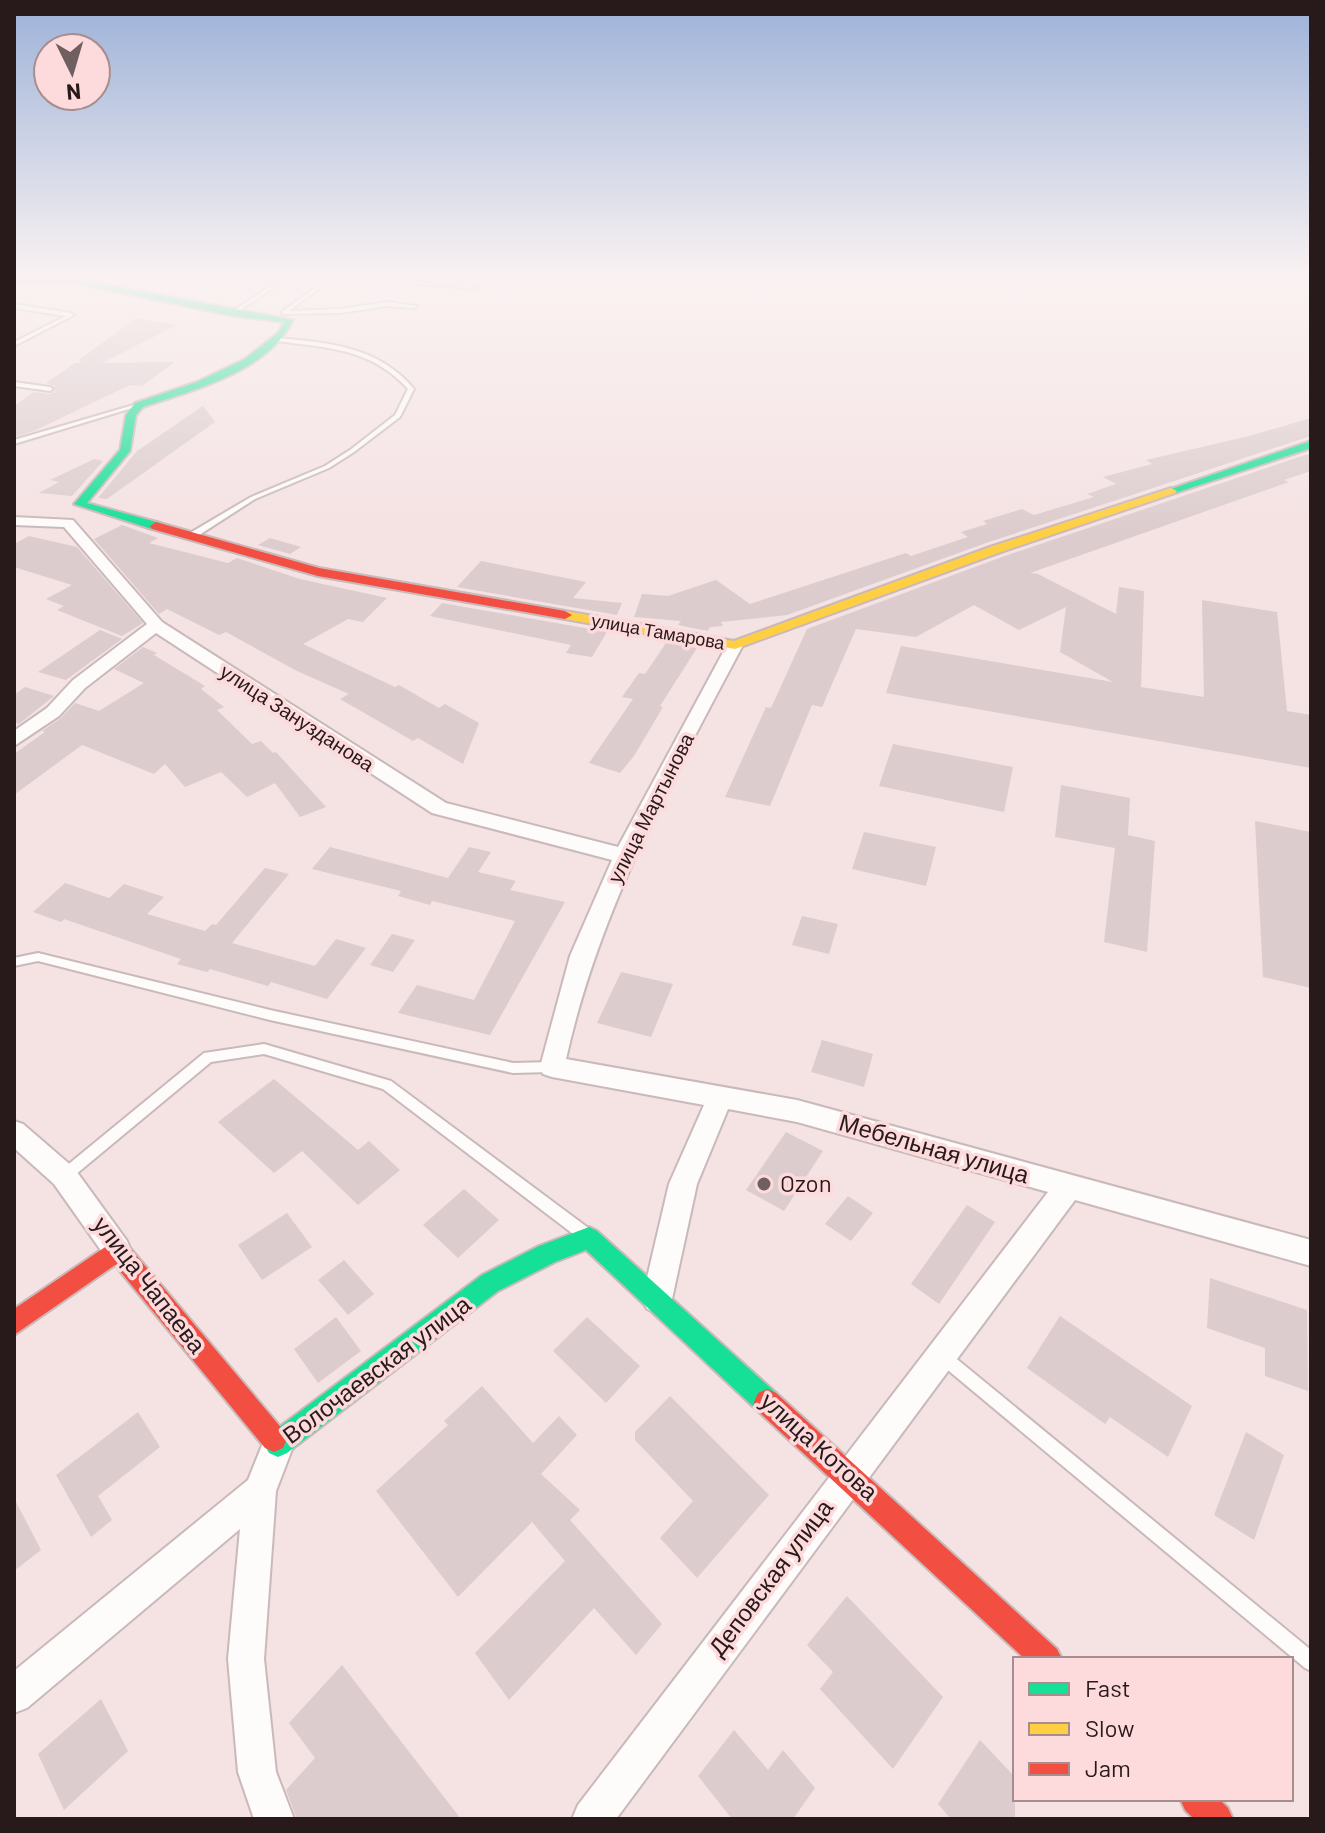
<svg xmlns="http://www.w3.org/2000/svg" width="1325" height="1833" viewBox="0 0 1325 1833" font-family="Barlow,sans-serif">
<rect width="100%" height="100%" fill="#f5e2e3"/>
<path fill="#dcccce" d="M 136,318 L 177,325 L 102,363 L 175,362 L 142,386 L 130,385 L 34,431 L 14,437 L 14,406 L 34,392 L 50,394 L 55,392 L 55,386 L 46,383 L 75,363 L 81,363 L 79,360 Z
M 203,406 L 215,422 L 107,499 L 98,498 L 137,451 Z
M 1311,418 L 1311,436 L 986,543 L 787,615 L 721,622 L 723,626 L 710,627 L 708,631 L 678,625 L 681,621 L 634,617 L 642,594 L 668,596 L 716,580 L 750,604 L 906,553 L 911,556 L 968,537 L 961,532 L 987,524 L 983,521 L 1022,509 L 1034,515 L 1094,497 L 1087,494 L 1116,484 L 1103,477 L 1152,464 L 1146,460 L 1249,436 Z
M 1311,453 L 1311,471 L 1284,480 L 1289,482 L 1030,573 L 1038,574 L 1116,614 L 1119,587 L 1144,591 L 1141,687 L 1204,697 L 1202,600 L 1277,612 L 1287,711 L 1311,715 L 1311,768 L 886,693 L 901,646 L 1113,682 L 1060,652 L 1066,607 L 1019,630 L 974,605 L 916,637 L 856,629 L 822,707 L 812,705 L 770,806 L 725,797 L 766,707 L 771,708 L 807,629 L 1002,557 Z
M 94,459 L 103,461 L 72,496 L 39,493 L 59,482 L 50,480 Z
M 122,525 L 158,538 L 149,543 L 228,563 L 237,558 L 300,579 L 387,598 L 363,622 L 348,619 L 303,644 L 395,687 L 399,685 L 439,708 L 445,704 L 479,723 L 463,764 L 418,738 L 413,741 L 340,699 L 349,694 L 297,671 L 226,632 L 219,635 L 167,609 L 159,614 L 94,539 Z
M 29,536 L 77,547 L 143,623 L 122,636 L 57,610 L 64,606 L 46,599 L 72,585 L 14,567 L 14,544 Z
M 270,538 L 301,547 L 290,554 L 258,545 Z
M 481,561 L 586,582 L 573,598 L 622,603 L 617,615 L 457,587 Z
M 442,603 L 607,632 L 592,657 L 566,653 L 571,645 L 430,616 Z
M 100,630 L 122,639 L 66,680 L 38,672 Z
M 666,643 L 697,648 L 660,706 L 663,707 L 634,756 L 620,773 L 589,763 L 633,699 L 622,697 L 639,673 L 645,674 Z
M 143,647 L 157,653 L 154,655 L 205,686 L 201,689 L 224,707 L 217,710 L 252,744 L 261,741 L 273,753 L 276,752 L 326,807 L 300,817 L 275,783 L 247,797 L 221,772 L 185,787 L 165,764 L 154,774 L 82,745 L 14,795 L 14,754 L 45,732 L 42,731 L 61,718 L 75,703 L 99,711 L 144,683 L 114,669 Z
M 25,687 L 54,696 L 19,724 L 14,722 L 14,695 Z
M 893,744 L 1013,767 L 1004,812 L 879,786 Z
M 1061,785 L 1130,798 L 1128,835 L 1155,841 L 1147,952 L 1104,942 L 1115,848 L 1055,837 Z
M 1255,821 L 1311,832 L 1311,988 L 1263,977 Z
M 864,832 L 936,847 L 926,886 L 852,869 Z
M 330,847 L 448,878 L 469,847 L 491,852 L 478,872 L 516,881 L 510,890 L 565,902 L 490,1035 L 398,1013 L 417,985 L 474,1000 L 515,921 L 432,901 L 430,905 L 398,896 L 401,891 L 312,869 Z
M 265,868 L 289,874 L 232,943 L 315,966 L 336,939 L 366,948 L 327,999 L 271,982 L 268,986 L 210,969 L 207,972 L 177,964 L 181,959 L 64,919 L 61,922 L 33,912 L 65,883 L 109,898 L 124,884 L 164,897 L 147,914 L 205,931 L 212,924 L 216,925 Z
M 802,916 L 838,924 L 829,954 L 792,945 Z
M 392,934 L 415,940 L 393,972 L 370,965 Z
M 621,972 L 673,984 L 651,1037 L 597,1023 Z
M 822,1040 L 873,1054 L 864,1087 L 811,1072 Z
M 274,1079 L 358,1150 L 369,1141 L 400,1170 L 358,1205 L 302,1151 L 274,1173 L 218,1122 Z
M 786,1132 L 823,1151 L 784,1211 L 746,1190 Z
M 464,1189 L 499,1220 L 458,1258 L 423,1225 Z
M 848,1196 L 873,1213 L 851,1241 L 825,1224 Z
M 967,1205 L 995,1222 L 939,1304 L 911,1284 Z
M 287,1213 L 312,1247 L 262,1280 L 238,1245 Z
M 344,1260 L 374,1294 L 348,1315 L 318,1280 Z
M 1210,1278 L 1307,1310 L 1308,1391 L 1265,1376 L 1265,1348 L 1207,1328 Z
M 1060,1316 L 1192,1406 L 1168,1457 L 1110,1417 L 1105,1424 L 1027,1368 Z
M 336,1317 L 361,1351 L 318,1383 L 294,1349 Z
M 587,1317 L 640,1366 L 606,1403 L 553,1351 Z
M 482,1386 L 533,1443 L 559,1416 L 577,1435 L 541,1474 L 580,1510 L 570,1520 L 662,1624 L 636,1655 L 594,1608 L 509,1700 L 475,1653 L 565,1561 L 532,1522 L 458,1597 L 376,1491 L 448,1425 L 444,1421 Z
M 670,1396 L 769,1495 L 697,1578 L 660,1538 L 693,1501 L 635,1440 L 635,1432 Z
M 138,1412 L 160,1447 L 98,1496 L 112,1520 L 91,1537 L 56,1475 Z
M 1246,1432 L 1284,1455 L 1254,1540 L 1214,1515 Z
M 14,1498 L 41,1550 L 14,1571 Z
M 847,1596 L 943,1697 L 893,1769 L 820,1689 L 833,1672 L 807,1645 Z
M 342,1665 L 461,1819 L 297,1819 L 286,1790 L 315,1758 L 289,1723 Z
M 101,1699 L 128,1751 L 64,1810 L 38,1754 Z
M 734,1730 L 768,1770 L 783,1750 L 815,1788 L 793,1819 L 732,1819 L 698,1776 Z
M 980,1740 L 1015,1777 L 1015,1819 L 951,1819 L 938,1804 Z"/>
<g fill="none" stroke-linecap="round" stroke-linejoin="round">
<g stroke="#c9b9ba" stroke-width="4">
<path id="lane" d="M 287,275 L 292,275 L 235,314 L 230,313 Z
M 333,275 L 338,275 L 289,311 L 340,309 L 387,302 L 417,306 L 414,308 L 387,306 L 340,313 L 282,314 L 283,311 Z
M 381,275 L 385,275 L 385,279 L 479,288 L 477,289 L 382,281 L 380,280 Z
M 14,304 L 71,313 L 74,315 L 14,346 L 14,342 L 66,316 L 14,308 Z
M 279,338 C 331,343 379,347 414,389 L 400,417 L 354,452 L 329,468 L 255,499 L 196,537 L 190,537 L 190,533 L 251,497 L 325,466 L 350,450 L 395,415 L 408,389 C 371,348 328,348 277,341 Z
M 14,382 L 50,387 L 53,389 L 50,391 L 14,386 Z
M 137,404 L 142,405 L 14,444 L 14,440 Z
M 38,953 L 270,1010 L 513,1063 L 552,1062 L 556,1063 L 558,1067 L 556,1071 L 552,1072 L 513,1073 L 270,1020 L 38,961 L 14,966 L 14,958 Z
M 264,1044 L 391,1081 L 591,1230 L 593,1235 L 591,1240 L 586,1241 L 581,1240 L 383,1089 L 264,1054 L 211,1062 L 69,1180 L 64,1182 L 59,1180 L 57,1176 L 59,1172 L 204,1053 Z
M 942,1348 L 947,1351 L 1311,1650 L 1311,1671 L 1305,1668 L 937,1361 L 934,1356 L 937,1351 Z"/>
</g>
<g stroke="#c9b9ba" stroke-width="4">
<path id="street" d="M 14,517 L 73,520 L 162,622 L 446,803 L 618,847 L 727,645 L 729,641 L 741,641 L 743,645 C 672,779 599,910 566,1059 L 797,1100 L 1311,1240 L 1311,1266 L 1075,1200 L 616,1819 L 572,1819 L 578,1805 L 1048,1192 L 797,1122 L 728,1109 L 697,1184 L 672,1299 L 667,1309 L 657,1313 L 647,1309 L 642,1299 L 669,1184 L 704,1105 L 552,1077 L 543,1074 L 540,1067 L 570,956 L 612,860 L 432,813 L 156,633 L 85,688 L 59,716 L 14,746 L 14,731 L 47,708 L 73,680 L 147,624 L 64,527 L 14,525 Z
M 14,1121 L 23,1124 L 74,1168 L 127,1241 L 131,1250 L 127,1259 L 117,1263 L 107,1259 L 54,1184 L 14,1148 Z
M 278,1428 L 289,1433 L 294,1444 L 276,1491 L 264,1659 L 276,1772 L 294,1819 L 254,1819 L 238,1772 L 228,1659 L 240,1529 L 27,1708 L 14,1713 L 14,1671 L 248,1480 L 267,1433 Z"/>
</g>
<g stroke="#c9b9ba" stroke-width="4">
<path id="fast" d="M 64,277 L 293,320 C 268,372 193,390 143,407 L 136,415 L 130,451 L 87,503 L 160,523 L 160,529 L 152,529 L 74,504 L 120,450 L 126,415 L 135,403 L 197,382 L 245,359 L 278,333 L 284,322 L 233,316 L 64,281 L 14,283 L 14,279 Z
M 1311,441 L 1311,448 L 1175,493 L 1165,491 Z
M 589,1227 L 597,1231 L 776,1393 L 780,1402 L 776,1411 L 767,1415 L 758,1411 L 586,1250 L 555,1262 L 498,1291 L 287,1453 L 278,1457 L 269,1453 L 261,1439 L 265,1430 L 274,1426 L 278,1428 L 482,1275 L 539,1246 Z"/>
</g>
<g stroke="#c9b9ba" stroke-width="4">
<path id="slow" d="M 1171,488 L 1177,491 L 1175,493 L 998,553 L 735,649 L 565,619 L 558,615 L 565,611 L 734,641 L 990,547 Z"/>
</g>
<g stroke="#c9b9ba" stroke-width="4">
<path id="jam" d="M 156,522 L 319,568 L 565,611 L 572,615 L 565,619 L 318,576 L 152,529 L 150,526 Z
M 117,1239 L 125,1242 L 283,1430 L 287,1439 L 283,1448 L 274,1452 L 265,1448 L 115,1265 L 14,1335 L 14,1309 Z
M 767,1389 L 776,1393 L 1057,1649 L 1062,1659 L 1025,1659 L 758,1411 L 754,1402 L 758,1393 Z
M 1180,1799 L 1219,1799 L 1228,1808 L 1233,1819 L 1194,1819 L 1185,1810 Z"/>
</g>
<use href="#lane" fill="#fefbfb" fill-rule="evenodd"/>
<use href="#street" fill="#fefbfb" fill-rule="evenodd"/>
<use href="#fast" fill="#16e098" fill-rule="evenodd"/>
<use href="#slow" fill="#ffcf43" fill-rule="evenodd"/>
<use href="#jam" fill="#f24e42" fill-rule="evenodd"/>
</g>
<linearGradient id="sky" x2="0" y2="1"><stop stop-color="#9db2d8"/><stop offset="0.52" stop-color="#faf2f2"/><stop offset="1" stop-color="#faf2f2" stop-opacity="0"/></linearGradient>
<rect width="1325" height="532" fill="url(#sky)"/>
<circle fill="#705f60" stroke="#fddadb" stroke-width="3" cx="764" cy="1184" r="8"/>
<g text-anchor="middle" stroke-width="7" stroke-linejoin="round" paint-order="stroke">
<g font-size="18" fill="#28191a" stroke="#fddadb">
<text transform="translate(658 632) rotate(10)" y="6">улица Тамарова</text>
</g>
<g font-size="20" fill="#28191a" stroke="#fddadb">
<text transform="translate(297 718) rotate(33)" y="7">улица Занузданова</text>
<text transform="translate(651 808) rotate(-63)" y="7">улица Мартынова</text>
</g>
<g font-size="24" fill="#28191a" stroke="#fddadb">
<text transform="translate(934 1149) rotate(16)" y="8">Мебельная улица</text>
<text transform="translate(149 1285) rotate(52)" y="8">улица Чапаева</text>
<text transform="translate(377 1370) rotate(-37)" y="8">Волочаевская улица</text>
<text transform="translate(819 1447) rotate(42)" y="8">улица Котова</text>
<text transform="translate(771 1578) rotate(-53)" y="8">Деповская улица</text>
</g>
<g font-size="24" fill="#28191a" stroke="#fddadb" text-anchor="start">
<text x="780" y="1192">Ozon</text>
</g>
</g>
<rect width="1325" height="1833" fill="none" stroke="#28191a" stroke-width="32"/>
<rect x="1013" y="1657" width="280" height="144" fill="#fddadb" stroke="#a88d8e" stroke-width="2"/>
<rect x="1029" y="1683" width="40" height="12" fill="#16e098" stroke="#a88d8e" stroke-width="2"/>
<text x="1085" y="1697" font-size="24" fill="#28191a">Fast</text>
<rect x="1029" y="1723" width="40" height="12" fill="#ffcf43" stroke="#a88d8e" stroke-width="2"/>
<text x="1085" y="1737" font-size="24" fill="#28191a">Slow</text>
<rect x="1029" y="1763" width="40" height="12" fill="#f24e42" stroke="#a88d8e" stroke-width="2"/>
<text x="1085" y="1777" font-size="24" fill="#28191a">Jam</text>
<g transform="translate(72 72) rotate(175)"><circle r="38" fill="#fddadb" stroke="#a88d8e" stroke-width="2"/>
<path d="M0-6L14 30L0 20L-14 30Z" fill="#705f60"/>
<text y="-12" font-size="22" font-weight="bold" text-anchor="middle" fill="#28191a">N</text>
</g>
</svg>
